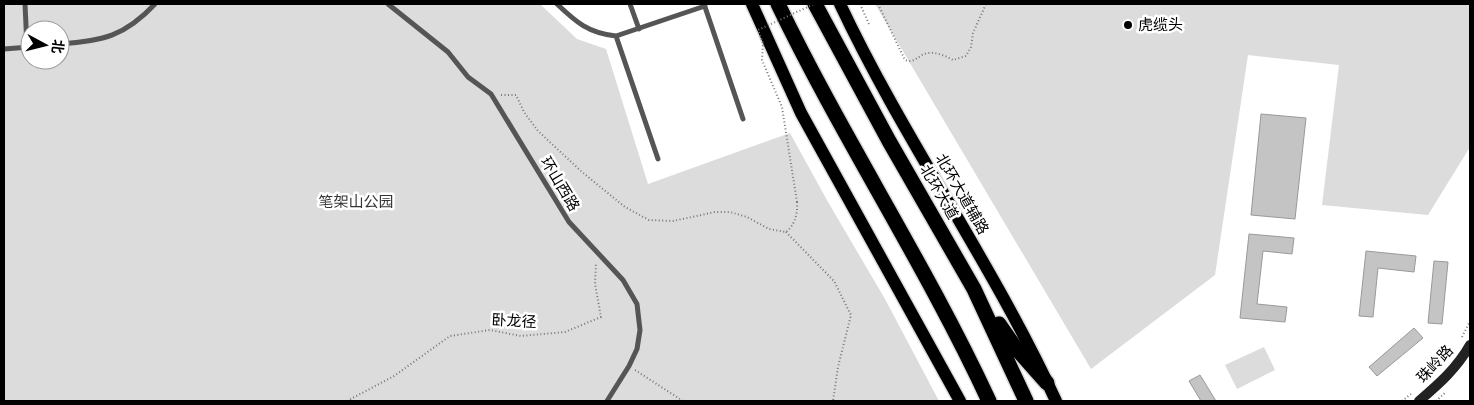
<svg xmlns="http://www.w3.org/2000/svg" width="1474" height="405" viewBox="0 0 1474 405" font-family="'Asap Condensed','Noto Sans SC',sans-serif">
<rect width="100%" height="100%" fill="#fff"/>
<path fill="#dcdcdc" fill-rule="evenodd" d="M 4,4 L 540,4 L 577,39 L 606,49 L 648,184 L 790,133 L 828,202 L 885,299 L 939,401 L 4,401 ZM 30,30 L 60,30 L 60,60 L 30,60 Z
M 875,4 L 1470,4 L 1470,147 L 1428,215 L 1322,205 L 1339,65 L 1248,55 L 1215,275 L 1091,369 Z
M 1264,347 L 1275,370 L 1237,389 L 1225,365 Z"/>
<path fill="#c4c4c4" stroke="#999" d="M 1261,114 L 1306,118 L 1295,219 L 1251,215 Z
M 1249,234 L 1294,238 L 1292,254 L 1263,251 L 1257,304 L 1287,307 L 1285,322 L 1240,318 Z
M 1366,251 L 1416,256 L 1414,272 L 1378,268 L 1373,317 L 1359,316 Z
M 1434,261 L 1448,262 L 1442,324 L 1428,323 Z
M 1414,328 L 1423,338 L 1377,376 L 1369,367 Z
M 1200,375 L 1216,401 L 1201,401 L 1189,381 Z"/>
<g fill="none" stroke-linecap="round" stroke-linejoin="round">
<g stroke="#dbdbdb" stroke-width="15">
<path id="primary" d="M 752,4 L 801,113 L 960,401
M 840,4 C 904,140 993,264 1056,401"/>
</g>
<g stroke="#dbdbdb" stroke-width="18">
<path id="highway" d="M 778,4 C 843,139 926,265 989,401
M 815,4 L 889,141 L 974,289 L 1026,401
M 999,324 L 1015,347 L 1047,383"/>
</g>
<path stroke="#777" stroke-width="2" stroke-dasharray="1 2.5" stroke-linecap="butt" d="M 860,4 L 869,24
M 878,4 L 905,60 C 915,64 919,54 928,53 C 937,52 946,56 953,60 L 966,56 L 971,47 L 973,33 L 986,4
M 501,95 L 516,95 L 524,112 L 538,131 L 582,172 L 625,207 L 649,220 L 673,221 L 715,212 L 730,212 L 747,217 L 769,229 L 786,232 C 795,225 798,213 797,202
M 786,232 L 834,281 L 851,315 L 838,367 L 833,401
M 1462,337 L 1470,321
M 635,370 L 683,401
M 347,401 L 394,376 L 450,336 L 490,330 L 521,336 L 565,332 L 601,317 L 595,284 L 596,263
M 1402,401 L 1411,394
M 1436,401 L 1445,393"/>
<path stroke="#555" stroke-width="5" d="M 25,4 L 27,47
M 388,4 L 448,52 L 468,77 L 491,94 L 569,222 L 623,280 L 637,304 L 640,330 L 637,349 L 629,366 L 607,401
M 557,4 C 576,22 588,33 616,36 L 705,6
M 630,4 L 639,29
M 704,4 L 743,119
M 616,36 L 658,159
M 60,44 C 103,41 125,36 155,4
M 4,49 L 30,47"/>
<path stroke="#222" stroke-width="10" d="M 1419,401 C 1439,384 1457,368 1470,345"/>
<use href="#primary" stroke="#000" stroke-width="12"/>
<use href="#highway" stroke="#000" stroke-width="15"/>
<path stroke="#777" stroke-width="2" stroke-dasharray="1 2.5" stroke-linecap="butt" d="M 797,202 L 782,107 L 762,60 L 763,43 L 758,30 L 814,4"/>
</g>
<circle fill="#000" stroke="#fff" stroke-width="2" cx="1128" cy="25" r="5"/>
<g text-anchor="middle" stroke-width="5" stroke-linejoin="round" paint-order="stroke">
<g font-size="15" fill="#000" stroke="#fff" text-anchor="start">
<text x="1138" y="30">虎缆头</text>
</g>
<g font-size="15" fill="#000" stroke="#fff">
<text transform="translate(560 184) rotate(59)" y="5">环山西路</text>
<text transform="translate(939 192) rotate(60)" y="5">北环大道</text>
<text transform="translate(962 194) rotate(60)" y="5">北环大道辅路</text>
<text transform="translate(514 321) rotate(3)" y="5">卧龙径</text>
<text transform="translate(1435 364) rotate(-47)" y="5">珠岭路</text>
</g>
<g font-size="15" fill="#333" stroke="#fff">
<text x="356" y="207">笔架山公园</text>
</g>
</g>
<rect width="1474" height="405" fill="none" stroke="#000000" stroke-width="10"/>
<g transform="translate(45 45) rotate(97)"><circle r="24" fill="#ffffff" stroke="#999999"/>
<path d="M0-4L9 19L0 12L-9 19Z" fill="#000000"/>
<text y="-8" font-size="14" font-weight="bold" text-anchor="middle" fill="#000000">北</text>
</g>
</svg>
